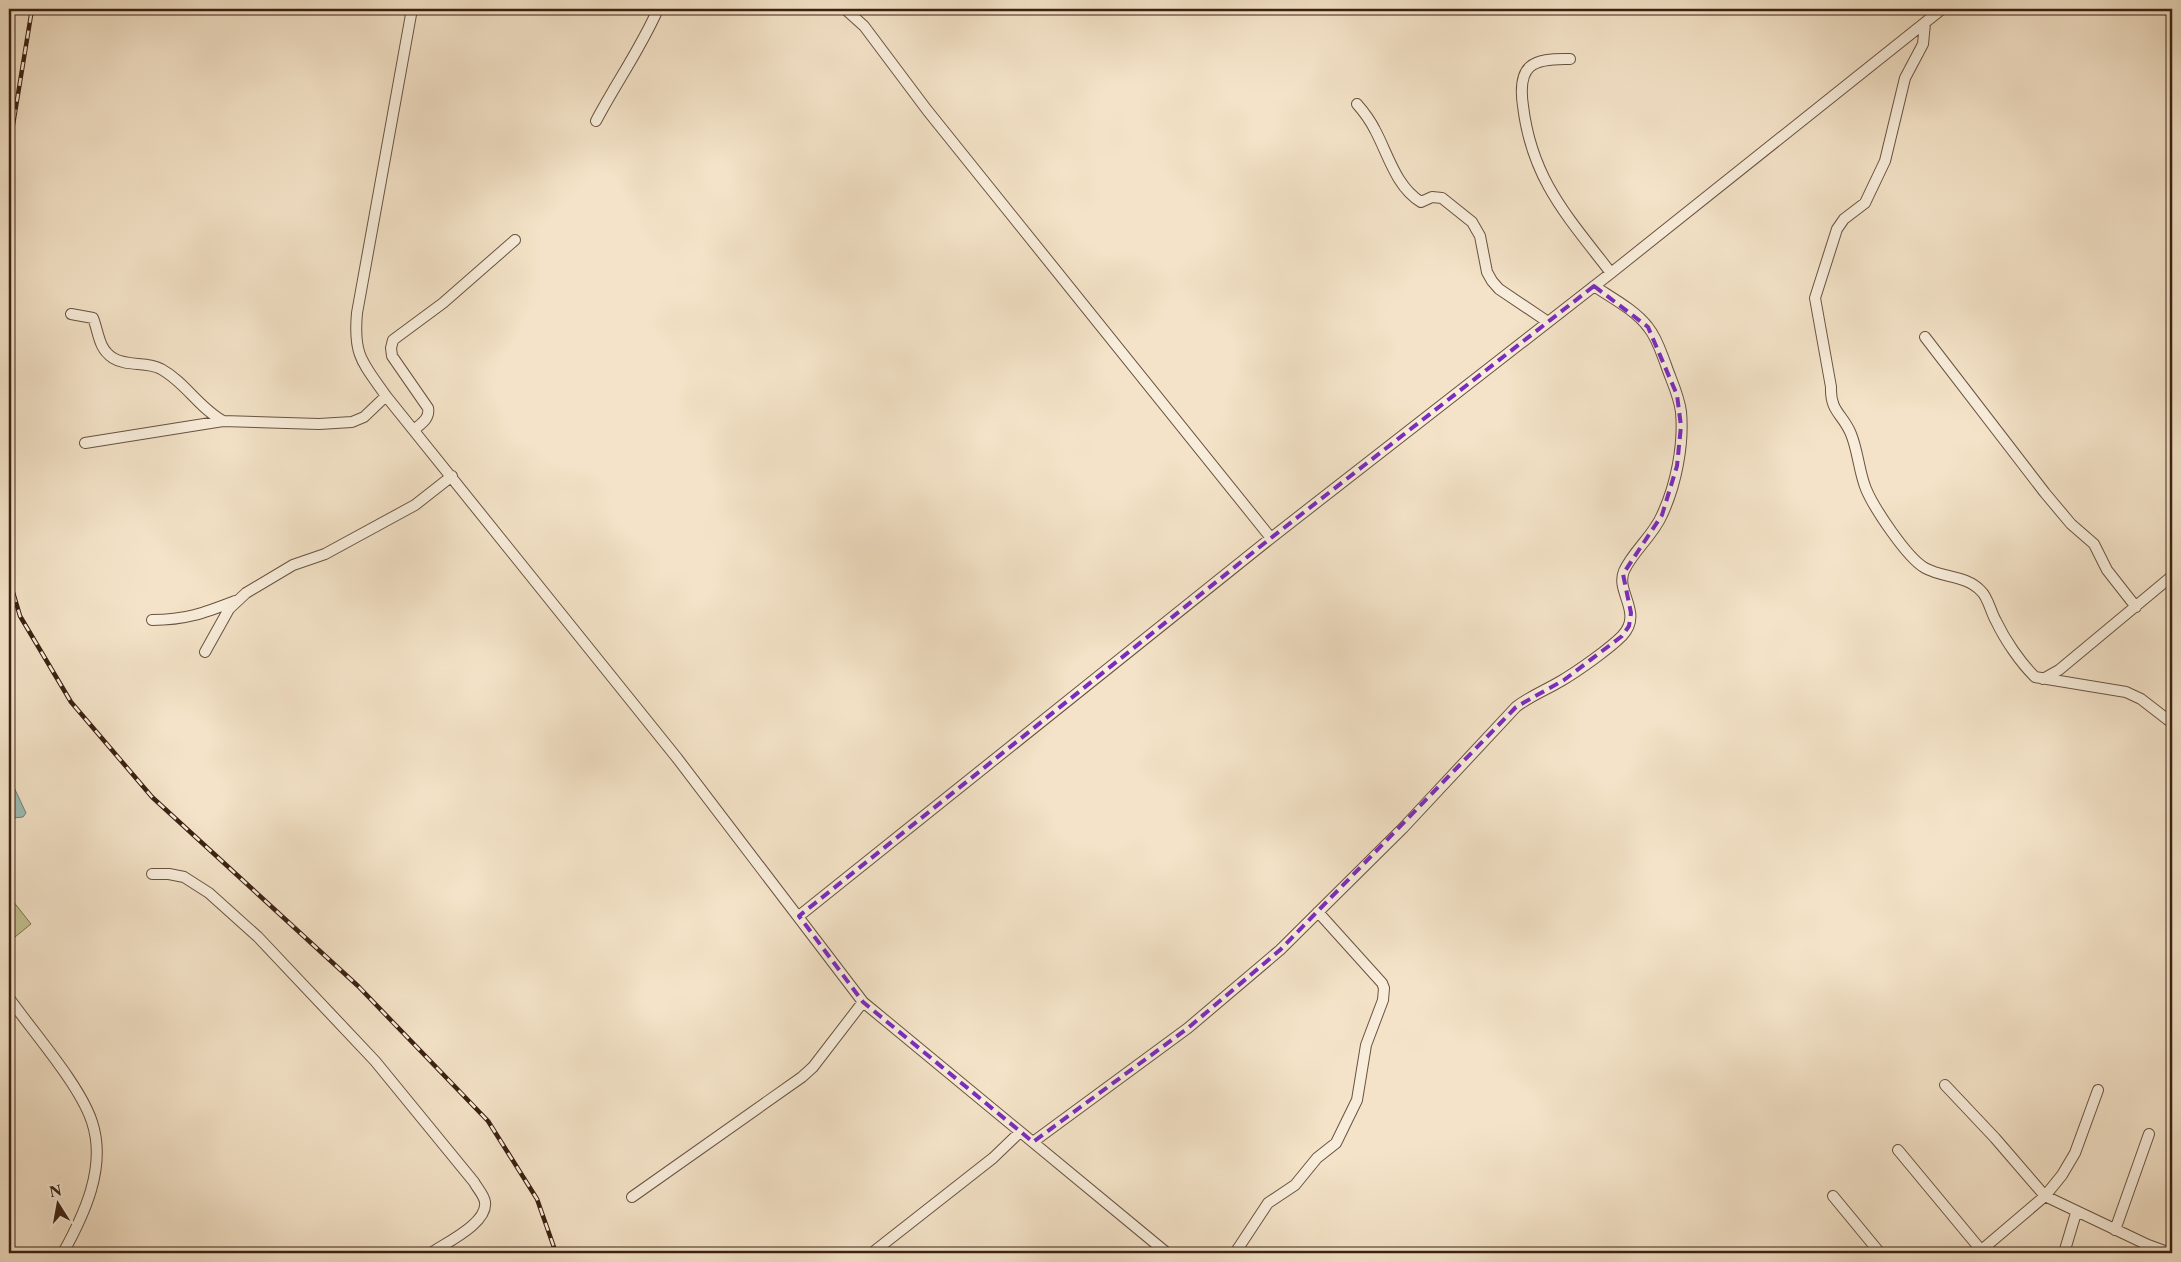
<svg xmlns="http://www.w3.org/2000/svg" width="2181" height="1262" viewBox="0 0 2181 1262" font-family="'Libre Caslon Text',serif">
<rect width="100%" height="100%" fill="#f4e3c8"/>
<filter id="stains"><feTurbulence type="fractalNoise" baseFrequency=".004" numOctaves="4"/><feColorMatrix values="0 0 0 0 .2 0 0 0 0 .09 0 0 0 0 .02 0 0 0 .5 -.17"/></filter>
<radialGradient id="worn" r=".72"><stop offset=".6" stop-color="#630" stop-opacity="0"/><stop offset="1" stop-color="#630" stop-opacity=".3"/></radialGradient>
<path fill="#c3c190" stroke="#7f7151" d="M 9,896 L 31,924 L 10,941 L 9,938 Z"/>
<path fill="#9cbeb6" stroke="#757f74" d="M 9,771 L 12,783 L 26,813 L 23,817 L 13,818 L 9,814 Z"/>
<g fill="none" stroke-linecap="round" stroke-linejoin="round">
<g stroke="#695240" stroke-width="12">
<path id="minor" d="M 412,9 L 357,313 C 353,356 363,363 386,396 L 677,758 L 863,1002 L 1167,1253
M 845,9 L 864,26 L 927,110 L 1271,538
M 1925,23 L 1923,44 L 1905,78 L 1885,161 L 1865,203 L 1844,219 L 1837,229 L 1815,298 L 1831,387 C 1830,412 1843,414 1851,434 C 1858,451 1859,472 1866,489 C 1874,508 1907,558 1925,568 C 1943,578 1966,575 1981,591 C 1988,597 1991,613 1996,621 C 2005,640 2020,662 2035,677 L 2126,692 L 2141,699 L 2172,723
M 1570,59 C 1532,58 1517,65 1523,106 C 1532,180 1568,217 1611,273
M 1357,104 C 1364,112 1370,120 1375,130 C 1388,154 1396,187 1421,202 L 1432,197 L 1442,198 L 1472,222 L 1480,236 L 1487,272 L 1492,281 L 1499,289 L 1548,322
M 596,121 C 616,83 641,48 658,9
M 71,314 L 93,318 C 99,333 98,348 113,358 C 127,367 147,361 161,369 C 185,382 199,408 223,421
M 1925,337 L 2045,493 L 2071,524 L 2094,544 L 2107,570 L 2136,607
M 415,429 C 422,423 430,418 428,408 L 392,356 L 391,348 L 393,340 L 443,303 L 515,240
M 85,443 L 223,421 L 319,424 L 352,422 L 364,417 L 386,396
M 152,620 C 186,620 204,613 235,601
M 205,652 L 229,609 L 246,593 L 293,565 L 325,554 L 415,505 L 452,476
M 2043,679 L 2059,670 L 2172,576
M 152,874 L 169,874 L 184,877 L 209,893 L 258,937 L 375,1061 L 474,1182 C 477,1188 484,1195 485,1202 C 488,1223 447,1242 431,1253
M 799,916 L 1271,538 L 1611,273 L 1942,9
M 9,998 C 33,1032 80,1085 92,1122 C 107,1167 84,1215 63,1253
M 1945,1085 L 1995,1138 L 2045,1196 L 2148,1245 L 2146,1253
M 1033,1142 L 1188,1028 L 1280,950 L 1403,828 L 1516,707 C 1530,696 1546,690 1561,681 C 1578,671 1609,649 1622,636 C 1644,613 1615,592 1624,571 C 1633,551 1653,536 1662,515 C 1676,485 1684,445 1681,412 C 1679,395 1671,380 1666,365 C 1661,352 1657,338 1648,327 C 1635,310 1612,298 1594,286
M 1898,1150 L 1981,1250
M 1833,1196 L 1880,1253
M 632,1197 L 802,1077 L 813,1067 L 863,1002
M 2115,1230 L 2149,1134
M 2148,1245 L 2170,1253
M 872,1253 L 993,1158 L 1020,1132
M 1235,1253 L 1268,1203 L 1295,1185 L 1317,1158 L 1336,1143 L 1357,1100 L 1366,1045 L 1383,1000 L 1384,988 L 1382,983 L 1318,912
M 1978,1253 L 2045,1196 L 2062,1175 L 2075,1153 L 2098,1090
M 2064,1253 L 2076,1213"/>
</g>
<use href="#minor" stroke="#f8eddb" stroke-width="10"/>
<g stroke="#3b2112" stroke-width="4.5">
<path id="rail" d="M 9,149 L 32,9
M 9,579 L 20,616 L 71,702 L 152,797 L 358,986 L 488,1121 L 537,1199 L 556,1253"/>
</g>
<use href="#rail" stroke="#f8eddb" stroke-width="2.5" stroke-dasharray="8" stroke-linecap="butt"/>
</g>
<path fill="none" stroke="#7b2cbf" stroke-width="4" stroke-dasharray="10 6" stroke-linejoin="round" d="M 1594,286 L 1648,327 L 1677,395 L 1681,426 L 1677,466 L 1662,515 L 1623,574 L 1631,613 L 1629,626 L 1622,636 L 1564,680 L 1516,707 L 1280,950 L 1188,1028 L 1033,1142 L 863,1002 L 799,916 L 1271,538 Z"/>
<rect width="2181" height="1262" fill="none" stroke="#f4e3c8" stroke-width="30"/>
<rect x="10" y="10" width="2161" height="1242" fill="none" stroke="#3b2112" stroke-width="2.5"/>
<rect x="15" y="15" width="2151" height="1232" fill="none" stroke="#3b2112"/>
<g transform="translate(58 1204) rotate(349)" stroke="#f8eddb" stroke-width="4" paint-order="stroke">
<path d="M0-4L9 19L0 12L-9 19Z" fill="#3b2112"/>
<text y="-8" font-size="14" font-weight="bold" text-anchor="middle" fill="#3b2112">N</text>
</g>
<rect width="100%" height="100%" filter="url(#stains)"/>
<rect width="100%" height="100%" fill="url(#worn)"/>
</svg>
